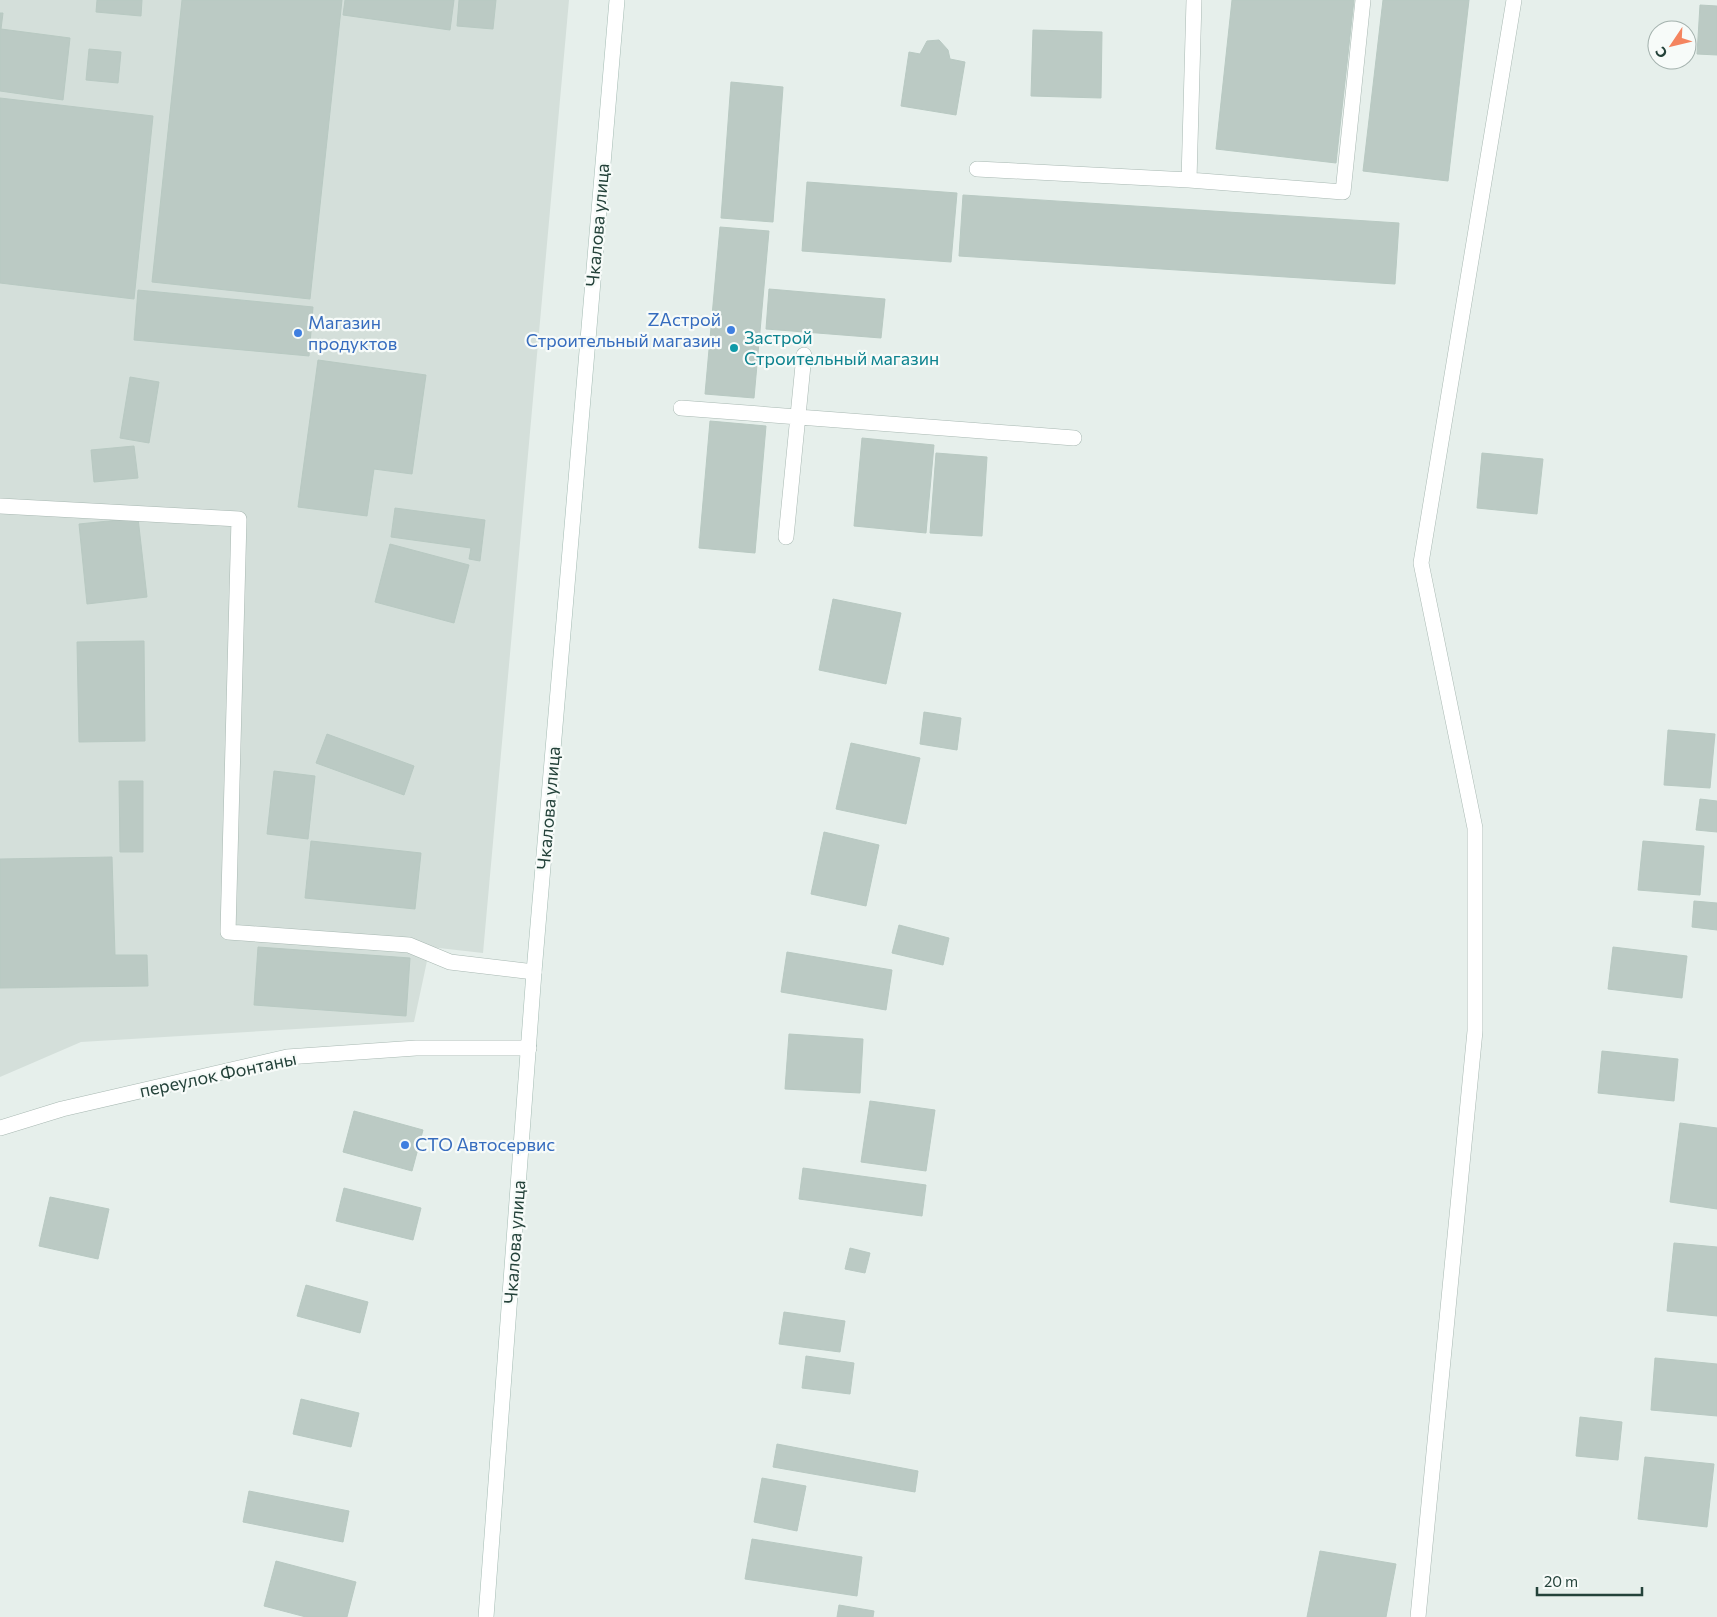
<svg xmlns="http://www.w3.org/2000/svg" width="1717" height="1617" viewBox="0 0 1717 1617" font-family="Commissioner,sans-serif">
<rect width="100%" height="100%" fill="#e6efeb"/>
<path fill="#d4dfda" d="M 0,0 L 569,0 L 483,953 L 430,947 L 414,1022 L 81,1042 L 0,1077 Z"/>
<path fill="#bbcac4" stroke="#b8c9c2" d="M 97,0 L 142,0 L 141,16 L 96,12 Z
M 182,0 L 342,0 L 310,299 L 152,282 Z
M 345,0 L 454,0 L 450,30 L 343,15 Z
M 459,0 L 496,0 L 493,29 L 457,26 Z
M 1232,0 L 1354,0 L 1336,163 L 1216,149 Z
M 1383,0 L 1469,0 L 1448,181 L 1363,171 Z
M 1700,5 L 1717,6 L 1717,55 L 1697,54 Z
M 0,13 L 3,13 L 1,29 L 70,38 L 63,100 L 0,91 Z
M 1033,30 L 1102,32 L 1101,98 L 1031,96 Z
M 939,40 L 948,50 L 950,59 L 965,62 L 956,115 L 901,106 L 909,52 L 920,54 L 927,41 Z
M 89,49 L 121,52 L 118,83 L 86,80 Z
M 731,82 L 783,87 L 773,222 L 721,218 Z
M 0,98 L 153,116 L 134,299 L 0,283 Z
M 807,182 L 957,193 L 951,262 L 802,251 Z
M 963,195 L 1399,223 L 1395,284 L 959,256 Z
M 720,227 L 769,231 L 754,398 L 705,394 Z
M 769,289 L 885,299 L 881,338 L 766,329 Z
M 138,290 L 313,307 L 309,356 L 134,340 Z
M 318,360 L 426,375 L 412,474 L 374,469 L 367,516 L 298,507 Z
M 130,377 L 159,382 L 149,443 L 120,438 Z
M 710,421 L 766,426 L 755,553 L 699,548 Z
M 862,438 L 934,445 L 926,533 L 854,526 Z
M 134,446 L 138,478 L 94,482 L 91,450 Z
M 936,453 L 987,457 L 982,536 L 930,533 Z
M 1482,453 L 1543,459 L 1537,514 L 1477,508 Z
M 395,508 L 485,520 L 480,561 L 469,559 L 471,548 L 391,537 Z
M 138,518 L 147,597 L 87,604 L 79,524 Z
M 390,544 L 469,565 L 454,623 L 375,602 Z
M 833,599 L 901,613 L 886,684 L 819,670 Z
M 144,641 L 145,741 L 79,742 L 77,642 Z
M 924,712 L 961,718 L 957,750 L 920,744 Z
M 1668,730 L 1715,734 L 1710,788 L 1664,785 Z
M 327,734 L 414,766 L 404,795 L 316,763 Z
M 851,743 L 920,758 L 906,824 L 836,809 Z
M 274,771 L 315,776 L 308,839 L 267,834 Z
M 119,781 L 143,781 L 143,852 L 120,852 Z
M 1700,799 L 1717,801 L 1717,832 L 1696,830 Z
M 824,832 L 879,845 L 866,906 L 811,894 Z
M 311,841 L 421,853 L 415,909 L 305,898 Z
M 1643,841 L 1704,846 L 1700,895 L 1638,890 Z
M 112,857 L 115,955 L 147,955 L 148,986 L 0,988 L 0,859 Z
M 1694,901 L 1717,903 L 1717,930 L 1692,927 Z
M 899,925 L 949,938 L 943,965 L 892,953 Z
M 258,947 L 410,958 L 406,1016 L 254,1005 Z
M 1613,947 L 1687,956 L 1682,998 L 1608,989 Z
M 787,952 L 892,970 L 886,1010 L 781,992 Z
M 789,1034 L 863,1039 L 860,1093 L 785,1089 Z
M 1602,1051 L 1678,1059 L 1674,1101 L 1598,1093 Z
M 870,1101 L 935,1110 L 926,1171 L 861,1162 Z
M 354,1111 L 423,1130 L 412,1171 L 343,1152 Z
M 1680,1123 L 1717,1128 L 1717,1209 L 1670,1202 Z
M 803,1168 L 926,1185 L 922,1216 L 799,1199 Z
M 344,1188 L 421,1208 L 413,1240 L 336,1221 Z
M 50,1197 L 109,1209 L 98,1259 L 39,1246 Z
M 1674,1243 L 1717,1247 L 1717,1316 L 1667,1311 Z
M 850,1248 L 870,1253 L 865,1273 L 845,1269 Z
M 306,1285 L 368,1302 L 360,1333 L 297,1316 Z
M 784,1312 L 845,1321 L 840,1352 L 779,1344 Z
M 806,1356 L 854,1363 L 850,1394 L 802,1388 Z
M 1655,1358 L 1717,1364 L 1717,1416 L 1651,1410 Z
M 301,1399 L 359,1413 L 351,1447 L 293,1434 Z
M 1580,1417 L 1622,1422 L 1618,1460 L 1576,1456 Z
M 777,1444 L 918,1471 L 915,1492 L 773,1467 Z
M 1645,1457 L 1714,1464 L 1707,1527 L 1638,1519 Z
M 762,1478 L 806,1486 L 797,1531 L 754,1522 Z
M 249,1491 L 349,1511 L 343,1542 L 243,1522 Z
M 752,1539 L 862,1557 L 857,1596 L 745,1579 Z
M 1320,1551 L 1396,1564 L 1386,1617 L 1307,1617 Z
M 276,1561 L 356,1582 L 347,1617 L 306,1617 L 264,1606 Z
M 839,1605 L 874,1611 L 873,1617 L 837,1617 Z"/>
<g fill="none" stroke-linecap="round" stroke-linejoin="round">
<g stroke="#a8b8b2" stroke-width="16">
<path id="service" d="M 1194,0 L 1189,180 L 1343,192 L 1363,0
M 977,169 L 1189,180
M 681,408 L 1074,438
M 0,506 L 239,519 L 228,932 L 409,945 L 450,962 L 534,972
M 786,537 L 804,355
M 1418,1617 L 1475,1031 L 1475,828 L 1421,563 L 1514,0"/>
</g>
<g stroke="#a8b8b2" stroke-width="16">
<path id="minor" d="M 0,1128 L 62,1109 L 287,1057 L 416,1048 L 529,1048"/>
</g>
<g stroke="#a4bbb3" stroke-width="16">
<path id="secondary" d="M 486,1617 L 534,972 L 617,0"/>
</g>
<use href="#service" stroke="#fff" stroke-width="15"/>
<use href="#minor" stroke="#fff" stroke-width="15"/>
<use href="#secondary" stroke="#fff" stroke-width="15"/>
</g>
<g fill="#3f7fe0" stroke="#f7fbf9" stroke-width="2">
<circle cx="731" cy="330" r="5"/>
<circle cx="298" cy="333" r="5"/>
<circle cx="405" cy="1145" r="5"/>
</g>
<circle fill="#0f9aa8" stroke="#f7fbf9" stroke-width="2" cx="734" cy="348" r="5"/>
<g text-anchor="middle" stroke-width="4.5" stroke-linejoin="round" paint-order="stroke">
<g font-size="18" fill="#24423a" stroke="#f7fbf9">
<text transform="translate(598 225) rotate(-85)" y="6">Чкалова улица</text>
<text transform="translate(549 808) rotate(-85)" y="6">Чкалова улица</text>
<text transform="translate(218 1075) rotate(-12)" y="6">переулок Фонтаны</text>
<text transform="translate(515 1242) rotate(-86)" y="6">Чкалова улица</text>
</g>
<g font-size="18" fill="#366cbe" stroke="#f7fbf9" text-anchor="start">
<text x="721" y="326" text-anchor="end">ZAстрой<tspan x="721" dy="21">Строительный магазин</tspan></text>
<text x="308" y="329">Магазин<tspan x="308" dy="21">продуктов</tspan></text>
<text x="415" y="1151">СТО Автосервис</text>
</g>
<g font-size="18" fill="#0d838f" stroke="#f7fbf9" text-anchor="start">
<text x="744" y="344">Застрой<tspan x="744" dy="21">Строительный магазин</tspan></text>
</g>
</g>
<g transform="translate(1672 45) rotate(235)"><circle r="24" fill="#f7fbf9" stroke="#a3b1ad"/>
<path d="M0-4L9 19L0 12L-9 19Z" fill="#f4845f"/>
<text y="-8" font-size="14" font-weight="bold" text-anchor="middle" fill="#24423a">С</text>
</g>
<path d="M1537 1587v8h105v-8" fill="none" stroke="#24423a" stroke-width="2.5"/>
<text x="1544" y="1587" font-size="15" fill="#24423a" stroke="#f7fbf9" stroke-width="4" paint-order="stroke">20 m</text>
</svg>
